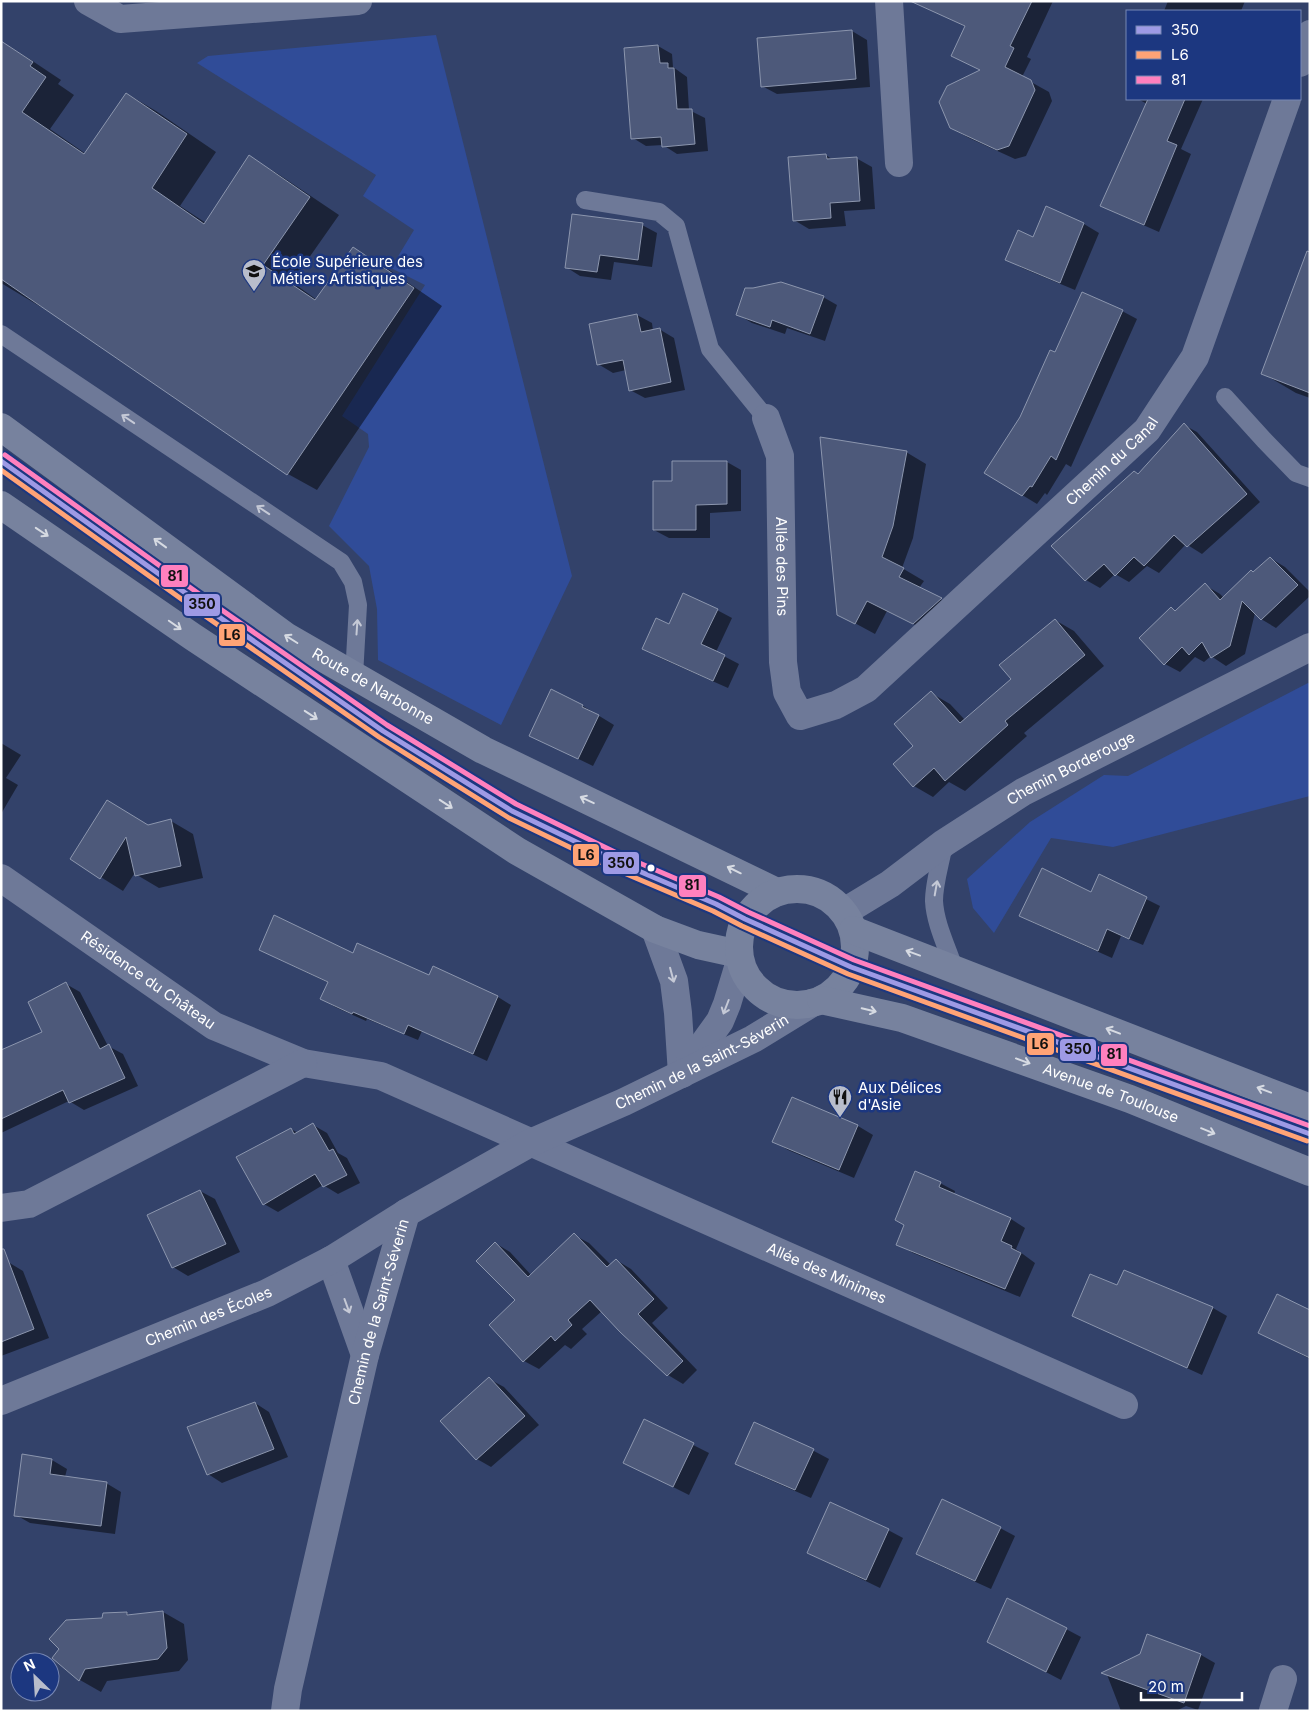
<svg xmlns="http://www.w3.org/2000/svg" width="1311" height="1712" viewBox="0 0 1311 1712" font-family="Inter,sans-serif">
<rect width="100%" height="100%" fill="#33426a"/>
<path fill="#304c98" d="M 436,35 L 572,576 L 501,725 L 378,660 L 377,609 L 369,566 L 329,526 L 369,447 L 368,434 L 342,416 L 425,285 L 391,268 L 414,230 L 363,196 L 376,175 L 197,63 L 208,56 Z
M 1308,683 L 1310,684 L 1310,796 L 1113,847 L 1051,838 L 994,933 L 973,908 L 967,879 L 1030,822 L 1104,775 L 1128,776 Z"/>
<path fill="#0007" d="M 944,1 L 1053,1 L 1027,57 L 1031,59 L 1022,77 L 1049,92 L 1052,101 L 1026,156 L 1015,159 L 969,138 L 951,128 L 982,71 L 953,55 L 966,27 L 939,13 Z
M 1168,1 L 1245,1 L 1241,11 L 1164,11 Z
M 852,31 L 867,40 L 870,87 L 777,94 L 762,86 Z
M 2,43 L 31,60 L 61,80 L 58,84 L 74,95 L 50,129 L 86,154 L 127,94 L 156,111 L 216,152 L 180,206 L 206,223 L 249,157 L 278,174 L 339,215 L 292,282 L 317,300 L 353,248 L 382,265 L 442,306 L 317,490 L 288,474 L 42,305 L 41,307 L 1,283 Z
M 658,46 L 672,54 L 673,67 L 687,77 L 689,110 L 705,118 L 708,151 L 677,154 L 663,145 L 646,146 L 633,138 Z
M 1138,99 L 1203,99 L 1181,149 L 1191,154 L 1159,232 L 1116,213 L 1102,205 L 1147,104 Z
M 826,155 L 833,160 L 856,158 L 872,167 L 875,209 L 844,211 L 846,226 L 809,229 L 794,220 Z
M 1047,208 L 1084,224 L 1099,233 L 1075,290 L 1022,268 L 1007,259 L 1034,238 Z
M 642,225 L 657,233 L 652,267 L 614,262 L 611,280 L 580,276 L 566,267 Z
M 1310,248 L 1310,398 L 1296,393 L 1262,373 Z
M 823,297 L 837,305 L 825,341 L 787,328 L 785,334 L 752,323 L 737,314 Z
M 1122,311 L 1137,319 L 1071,467 L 1066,464 L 1047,495 L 1045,493 L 1037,504 L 986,473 L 1021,418 L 1056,354 Z
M 637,315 L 652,323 L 653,331 L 659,329 L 674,338 L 685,390 L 645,398 L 630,390 L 626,370 L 613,373 L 598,364 Z
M 1184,425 L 1197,432 L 1260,502 L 1202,554 L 1186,544 L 1159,573 L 1147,566 L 1129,582 L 1115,574 L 1100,588 L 1086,580 L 1053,546 L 1139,475 Z
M 906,452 L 926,464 L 913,538 L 902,568 L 924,581 L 919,588 L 961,610 L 934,634 L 887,611 L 875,634 L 838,614 Z
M 727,462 L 741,470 L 741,511 L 710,513 L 710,538 L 669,538 L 654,530 L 674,482 Z
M 1270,558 L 1285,567 L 1310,592 L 1310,596 L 1276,628 L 1261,619 L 1255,613 L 1245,654 L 1226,666 L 1211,656 L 1204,662 L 1195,657 L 1180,672 L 1165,664 L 1140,638 L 1176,612 L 1205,585 L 1220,594 L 1224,598 Z
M 717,610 L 732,618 L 716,652 L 739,664 L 728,688 L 658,657 L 643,649 L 669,626 Z
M 1055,620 L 1074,631 L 1104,666 L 1024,733 L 1027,736 L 965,791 L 949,782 L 933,797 L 914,786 L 914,746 L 931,693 L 950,704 L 965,720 L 1013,679 Z
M 551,691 L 583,706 L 614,725 L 593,766 L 531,736 Z
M 1,743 L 21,755 L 6,778 L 18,785 L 1,814 Z
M 171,821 L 193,834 L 203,878 L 159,888 L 137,875 L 136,871 L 123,891 L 72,859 L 149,826 Z
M 1100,876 L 1160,906 L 1143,945 L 1121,936 L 1112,958 L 1034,923 L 1020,916 L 1092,893 Z
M 274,957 L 430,976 L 433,968 L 498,997 L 511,1005 L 487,1061 L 422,1031 L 418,1040 L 367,1019 L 366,1021 L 335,1007 L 322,999 L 329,983 Z
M 66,984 L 80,992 L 108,1046 L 123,1054 L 138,1086 L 84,1110 L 69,1101 L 1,1133 L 1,1051 L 43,1033 Z
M 792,1098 L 858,1126 L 873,1135 L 854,1178 L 788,1150 L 773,1141 Z
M 313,1125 L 327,1133 L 338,1153 L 347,1158 L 360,1183 L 338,1194 L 323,1185 L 278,1212 L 264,1204 L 291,1129 L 298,1133 Z
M 940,1183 L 955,1191 L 954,1195 L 1011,1219 L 1025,1228 L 1016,1249 L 1035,1263 L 1020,1297 L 913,1253 L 898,1244 Z
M 200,1191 L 215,1199 L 240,1252 L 188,1276 L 173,1267 Z
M 574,1235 L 589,1243 L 611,1265 L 616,1260 L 631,1269 L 668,1308 L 652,1323 L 697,1370 L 683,1384 L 668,1375 L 602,1311 L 582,1329 L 587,1334 L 571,1349 L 565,1345 L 539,1369 L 524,1361 L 517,1300 L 495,1243 L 510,1252 L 532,1276 Z
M 8,1262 L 23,1271 L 49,1338 L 1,1356 L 1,1265 Z
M 1125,1271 L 1213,1308 L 1227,1316 L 1202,1375 L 1088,1323 L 1074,1315 L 1117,1287 Z
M 1310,1312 L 1310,1359 L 1260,1333 Z
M 489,1379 L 504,1387 L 539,1425 L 491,1467 L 477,1459 Z
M 255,1403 L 269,1412 L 288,1457 L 222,1483 L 208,1474 Z
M 644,1420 L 709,1453 L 689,1495 L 625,1463 Z
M 755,1423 L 814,1451 L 829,1459 L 811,1498 L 752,1472 L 737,1463 Z
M 23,1456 L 52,1460 L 67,1469 L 65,1477 L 106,1483 L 121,1492 L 115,1534 L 30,1523 L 16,1515 Z
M 1000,1528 L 1015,1536 L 991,1589 L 932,1562 L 917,1553 Z
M 888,1530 L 903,1538 L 880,1588 L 808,1553 Z
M 163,1612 L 184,1624 L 188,1660 L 179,1671 L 107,1681 L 101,1692 L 80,1680 L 53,1658 L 103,1620 L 127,1613 L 131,1616 Z
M 1066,1629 L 1081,1637 L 1061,1680 L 1004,1650 Z
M 1148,1636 L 1201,1655 L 1215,1663 L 1198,1710 L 1186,1706 L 1176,1711 L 1121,1711 L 1106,1672 L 1141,1655 Z"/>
<path fill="#4d597a" stroke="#8c96ae" d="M 910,1 L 1032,1 L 1010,46 L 1014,48 L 1005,67 L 1031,80 L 1035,90 L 1009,146 L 997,150 L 950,128 L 939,102 L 947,86 L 980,70 L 951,56 L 965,26 Z
M 852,30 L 856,79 L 761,87 L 757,38 Z
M 1,41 L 33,62 L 30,66 L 46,77 L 22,112 L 84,154 L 126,93 L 187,134 L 152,188 L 204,224 L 249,155 L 310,197 L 263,265 L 315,300 L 353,247 L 414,288 L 287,475 L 1,279 Z
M 658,45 L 660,63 L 668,63 L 668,68 L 674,68 L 677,109 L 692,109 L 695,144 L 662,147 L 661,137 L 631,139 L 624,48 Z
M 1148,99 L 1185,99 L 1167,141 L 1177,145 L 1144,225 L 1100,206 Z
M 826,154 L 827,159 L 857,157 L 860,201 L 830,203 L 831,218 L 793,221 L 788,157 Z
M 1046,206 L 1084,223 L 1060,283 L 1005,260 L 1018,230 L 1033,237 Z
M 572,214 L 643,223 L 638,260 L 600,255 L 597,272 L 565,268 Z
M 1307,251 L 1310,252 L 1310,393 L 1261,374 Z
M 781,282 L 824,296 L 810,334 L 772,320 L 770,327 L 736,315 L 745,288 L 753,288 Z
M 1082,292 L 1123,310 L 1056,460 L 1051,456 L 1032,487 L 1030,486 L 1022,496 L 984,473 L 1020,417 L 1050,350 L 1055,352 Z
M 637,314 L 641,332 L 660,328 L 671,382 L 629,391 L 623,360 L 597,365 L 589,324 Z
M 1184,423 L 1247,494 L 1187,547 L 1174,535 L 1144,566 L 1134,557 L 1115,576 L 1104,564 L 1085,581 L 1051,546 L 1134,471 L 1138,474 Z
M 820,437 L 907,451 L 893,526 L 882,557 L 904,568 L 899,577 L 942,598 L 913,624 L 867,601 L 855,624 L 837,615 Z
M 672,461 L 727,461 L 727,504 L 696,505 L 696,530 L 653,530 L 653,481 L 672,481 Z
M 1270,557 L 1298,585 L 1261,620 L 1242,601 L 1230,646 L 1211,658 L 1202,642 L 1189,655 L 1182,647 L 1164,665 L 1139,638 L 1171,607 L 1175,611 L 1205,583 L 1220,600 L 1251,570 L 1253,572 Z
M 683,593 L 718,609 L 701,644 L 725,655 L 713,681 L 642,649 L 656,618 L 669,624 Z
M 1055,619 L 1085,655 L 1005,721 L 1008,725 L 945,781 L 934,768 L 913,787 L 893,764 L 913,746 L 894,724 L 931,691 L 960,723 L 1011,679 L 999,665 Z
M 551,689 L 583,705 L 582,707 L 599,715 L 578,759 L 529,736 Z
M 107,800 L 148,825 L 171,819 L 181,866 L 135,876 L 126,837 L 100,879 L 70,859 Z
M 1042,868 L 1091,892 L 1099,874 L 1147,897 L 1129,939 L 1107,929 L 1098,951 L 1019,916 Z
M 274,915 L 353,953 L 357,943 L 429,975 L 433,966 L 498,996 L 473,1054 L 408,1025 L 404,1034 L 353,1012 L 352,1014 L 320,999 L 328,982 L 259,950 Z
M 66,982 L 100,1049 L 109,1044 L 125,1078 L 69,1103 L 63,1090 L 1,1119 L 1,1050 L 42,1032 L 28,1002 Z
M 792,1097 L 858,1125 L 839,1170 L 772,1142 Z
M 313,1123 L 329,1151 L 333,1149 L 347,1175 L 323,1187 L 315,1174 L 263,1205 L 236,1157 L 291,1128 L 294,1134 Z
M 915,1171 L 941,1182 L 939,1187 L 1011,1218 L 1001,1241 L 1012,1246 L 1011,1248 L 1021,1253 L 1005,1289 L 896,1245 L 904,1225 L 895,1220 Z
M 200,1190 L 226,1244 L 172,1268 L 147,1215 Z
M 574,1233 L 607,1267 L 616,1259 L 654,1299 L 638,1314 L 683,1361 L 667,1376 L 620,1332 L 590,1300 L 568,1320 L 572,1325 L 555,1341 L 551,1336 L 523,1362 L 489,1325 L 515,1300 L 476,1261 L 495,1242 L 528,1277 Z
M 1,1249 L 4,1249 L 34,1329 L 1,1342 Z
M 1124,1270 L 1213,1307 L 1187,1368 L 1072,1316 L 1090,1274 L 1117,1285 Z
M 1277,1294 L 1310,1310 L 1310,1358 L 1258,1333 Z
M 489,1377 L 525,1416 L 476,1460 L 440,1421 Z
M 255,1402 L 274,1449 L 207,1475 L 187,1427 Z
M 644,1419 L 694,1443 L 673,1487 L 623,1463 Z
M 754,1422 L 814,1449 L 795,1490 L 735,1464 Z
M 22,1454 L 52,1459 L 50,1474 L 107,1482 L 101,1526 L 14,1516 Z
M 942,1499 L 1001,1527 L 975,1581 L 916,1554 Z
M 830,1502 L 889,1529 L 866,1580 L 807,1553 Z
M 1007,1598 L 1067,1628 L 1046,1672 L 987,1642 Z
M 163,1611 L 167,1648 L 158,1659 L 85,1669 L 79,1681 L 52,1658 L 59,1649 L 49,1639 L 66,1620 L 102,1618 L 103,1613 L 127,1612 L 127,1615 Z
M 1147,1634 L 1201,1654 L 1184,1703 L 1101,1673 L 1140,1654 Z"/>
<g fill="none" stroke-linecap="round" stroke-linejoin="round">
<path stroke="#6e7998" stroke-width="18" d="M 585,200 L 659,212 L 676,226 L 710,349 L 766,418
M 1,334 L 341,562 L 353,582 L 358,605 L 354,676
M 1225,397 L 1264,440 L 1296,473 L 1310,478
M 1,461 L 212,612 L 383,731 L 512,811 L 620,863 L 716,904 L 745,919 L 851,967 L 1310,1134
M 944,843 C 941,862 934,882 934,901 C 935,923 947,947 954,968"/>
<g stroke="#6e7998" stroke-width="28">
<path d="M 88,1 L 120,19 L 358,1"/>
<path d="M 889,1 L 899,163"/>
<path d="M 1300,63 L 1310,34"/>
<path id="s1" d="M 766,418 L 780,456 L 783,662 L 787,692 L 800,716 L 836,705 L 866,689 L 1147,430 L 1195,357 L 1287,99"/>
<path id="s2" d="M 1,878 L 214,1026 L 303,1063 L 381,1076 L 1124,1405"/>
<path id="s3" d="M 844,912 L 890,884 L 944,843 L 1023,792 L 1310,647"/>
<path d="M 1,1208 L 29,1204 L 303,1063"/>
<path d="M 331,1260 L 365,1355"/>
<path id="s4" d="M 285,1711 L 288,1689 L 365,1355 L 406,1213"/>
<path d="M 1273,1711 L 1283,1679"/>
</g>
<g stroke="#6e7998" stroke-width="28">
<path d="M 655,929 L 674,981 L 678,1013 L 682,1074"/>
<path d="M 684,1071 L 720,1021 L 727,1004 L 740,961"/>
<path id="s5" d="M 1,1401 L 267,1293 L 331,1260 L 406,1213 L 530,1143 L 624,1102 L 753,1039 L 812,1003"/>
</g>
<g stroke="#77829e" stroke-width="28">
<path id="s6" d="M 1,427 L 287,637 L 483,750 L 777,892"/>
<path d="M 1,505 L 193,637 L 517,851 L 655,929 L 698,945 L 739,954"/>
<circle cx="797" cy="947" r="58"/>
<path d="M 853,930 L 1310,1108"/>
<path id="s7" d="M 821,1000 L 902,1018 L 1130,1099 L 1310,1172"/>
</g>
<g stroke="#1c3780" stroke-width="9">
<path id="bus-1" d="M 1,461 L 212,612 L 383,731 L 512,811 L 620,863 L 716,904 L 745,919 L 851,967 L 1310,1134"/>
</g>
<g stroke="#1c3780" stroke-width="9">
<path id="bus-2" d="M 1,470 L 208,618 L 379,737 L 509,818 L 617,870 L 713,911 L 742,926 L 848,974 L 1307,1141"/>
</g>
<g stroke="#1c3780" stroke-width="9">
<path id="bus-3" d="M 5,455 L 216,606 L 387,725 L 516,804 L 623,856 L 719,897 L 748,912 L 854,960 L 1310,1126"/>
</g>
<use href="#bus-1" stroke="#9e9ae5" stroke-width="5"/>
<use href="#bus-2" stroke="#ffa376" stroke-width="5"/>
<use href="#bus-3" stroke="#ff80be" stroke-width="5"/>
</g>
<defs><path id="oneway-shaft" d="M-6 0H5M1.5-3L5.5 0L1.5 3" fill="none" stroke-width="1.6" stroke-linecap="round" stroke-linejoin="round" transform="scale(1.25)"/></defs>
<g stroke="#c5c9d6">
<use href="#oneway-shaft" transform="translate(128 419) rotate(-146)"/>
<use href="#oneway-shaft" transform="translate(263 510) rotate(-146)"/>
<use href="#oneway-shaft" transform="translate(357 627) rotate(-86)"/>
<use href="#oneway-shaft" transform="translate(936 888) rotate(-80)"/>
<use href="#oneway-shaft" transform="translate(672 975) rotate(75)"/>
<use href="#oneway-shaft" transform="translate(726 1007) rotate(111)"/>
<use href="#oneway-shaft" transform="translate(347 1306) rotate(70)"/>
</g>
<g stroke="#d6dae2">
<use href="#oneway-shaft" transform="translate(42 532) rotate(34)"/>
<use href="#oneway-shaft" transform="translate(160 543) rotate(-144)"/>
<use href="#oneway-shaft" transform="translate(175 625) rotate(35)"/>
<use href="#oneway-shaft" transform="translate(291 639) rotate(-148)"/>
<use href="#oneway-shaft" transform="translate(311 715) rotate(33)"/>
<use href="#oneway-shaft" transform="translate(587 800) rotate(-155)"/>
<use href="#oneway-shaft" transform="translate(446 804) rotate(33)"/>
<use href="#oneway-shaft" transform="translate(734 870) rotate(-154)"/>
<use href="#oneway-shaft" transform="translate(913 953) rotate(-160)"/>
<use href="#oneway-shaft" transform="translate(869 1010) rotate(13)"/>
<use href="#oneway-shaft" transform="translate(1113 1031) rotate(-159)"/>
<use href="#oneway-shaft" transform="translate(1023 1061) rotate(20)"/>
<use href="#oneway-shaft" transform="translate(1264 1090) rotate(-159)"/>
<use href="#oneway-shaft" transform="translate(1208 1131) rotate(22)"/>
</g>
<defs>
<g id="university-pin" transform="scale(1.25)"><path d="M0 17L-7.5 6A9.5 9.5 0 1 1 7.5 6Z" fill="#b8bdcb" stroke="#1c3780"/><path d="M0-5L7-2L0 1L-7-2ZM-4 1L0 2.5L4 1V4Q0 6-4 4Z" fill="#111"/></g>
<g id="restaurant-pin" transform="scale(1.25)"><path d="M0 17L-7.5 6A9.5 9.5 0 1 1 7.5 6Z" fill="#b8bdcb" stroke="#1c3780"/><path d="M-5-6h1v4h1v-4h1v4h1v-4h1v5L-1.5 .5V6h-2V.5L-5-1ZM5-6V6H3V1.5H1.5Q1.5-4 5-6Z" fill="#111"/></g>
</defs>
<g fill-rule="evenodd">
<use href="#university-pin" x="254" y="271"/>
<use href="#restaurant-pin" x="840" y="1097"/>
</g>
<circle fill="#fff" stroke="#1c3780" stroke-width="2" cx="651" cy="868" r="4.5"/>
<g text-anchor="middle" stroke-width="5" stroke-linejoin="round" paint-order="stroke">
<g font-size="15" fill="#fff" stroke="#1c3780" text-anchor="start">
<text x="272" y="267">École Supérieure des<tspan x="272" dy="17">Métiers Artistiques</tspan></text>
<text x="858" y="1093">Aux Délices<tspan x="858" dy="17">d'Asie</tspan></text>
</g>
<g font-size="15" fill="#fff" stroke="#1c3780">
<text dy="5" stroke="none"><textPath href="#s1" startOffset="711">Chemin du Canal</textPath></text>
<text dy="5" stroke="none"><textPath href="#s1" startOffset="151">Allée des Pins</textPath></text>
<text dy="5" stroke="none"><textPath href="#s6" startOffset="454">Route de Narbonne</textPath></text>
<text dy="5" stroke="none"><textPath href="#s3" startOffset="269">Chemin Borderouge</textPath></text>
<text dy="5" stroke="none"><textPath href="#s2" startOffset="179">Résidence du Château</textPath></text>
<text dy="5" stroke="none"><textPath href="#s5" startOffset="780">Chemin de la Saint-Séverin</textPath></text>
<text dy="5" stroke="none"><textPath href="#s7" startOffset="305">Avenue de Toulouse</textPath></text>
<text dy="5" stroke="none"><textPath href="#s2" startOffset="922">Allée des Minimes</textPath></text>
<text dy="5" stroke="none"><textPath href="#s4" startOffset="410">Chemin de la Saint-Séverin</textPath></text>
<text dy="5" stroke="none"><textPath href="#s5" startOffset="224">Chemin des Écoles</textPath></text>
</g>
</g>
<g stroke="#1c3780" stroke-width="2">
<rect x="160" y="564" width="29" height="24" rx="5" fill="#ff80be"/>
<rect x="183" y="593" width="38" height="24" rx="5" fill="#9e9ae5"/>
<rect x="218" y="623" width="28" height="24" rx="5" fill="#ffa376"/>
<rect x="572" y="843" width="28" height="24" rx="5" fill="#ffa376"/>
<rect x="602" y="851" width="38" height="24" rx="5" fill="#9e9ae5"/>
<rect x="678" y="874" width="29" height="24" rx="5" fill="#ff80be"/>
<rect x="1026" y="1032" width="29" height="24" rx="5" fill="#ffa376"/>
<rect x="1059" y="1038" width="38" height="24" rx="5" fill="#9e9ae5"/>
<rect x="1100" y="1043" width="28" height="24" rx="5" fill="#ff80be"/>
</g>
<g font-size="14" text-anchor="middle" font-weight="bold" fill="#111">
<text x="175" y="581">81</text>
<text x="202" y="609">350</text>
<text x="232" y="640">L6</text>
<text x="586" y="860">L6</text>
<text x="621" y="868">350</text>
<text x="692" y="890">81</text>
<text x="1040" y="1049">L6</text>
<text x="1078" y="1054">350</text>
<text x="1114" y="1059">81</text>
</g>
<rect width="1311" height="1712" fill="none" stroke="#ffffff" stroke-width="5"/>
<rect x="1126" y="10" width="175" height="90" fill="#1c3780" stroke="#7787b3"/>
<rect x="1136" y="26" width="25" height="8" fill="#9e9ae5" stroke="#7787b3"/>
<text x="1171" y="35" font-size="15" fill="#ffffff">350</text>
<rect x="1136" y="51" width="25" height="8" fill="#ffa376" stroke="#7787b3"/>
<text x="1171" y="60" font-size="15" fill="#ffffff">L6</text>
<rect x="1136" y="76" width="25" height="8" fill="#ff80be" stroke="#7787b3"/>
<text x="1171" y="85" font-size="15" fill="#ffffff">81</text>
<g transform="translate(35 1677) rotate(335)"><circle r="24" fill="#1c3780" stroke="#7787b3"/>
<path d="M0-4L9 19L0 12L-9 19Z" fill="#b8bdcb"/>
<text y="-8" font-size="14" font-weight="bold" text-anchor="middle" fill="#ffffff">N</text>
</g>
<path d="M1141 1692v8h101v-8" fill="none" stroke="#ffffff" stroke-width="2.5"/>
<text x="1148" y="1692" font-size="15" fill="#ffffff" stroke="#1c3780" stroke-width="4" paint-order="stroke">20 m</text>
</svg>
